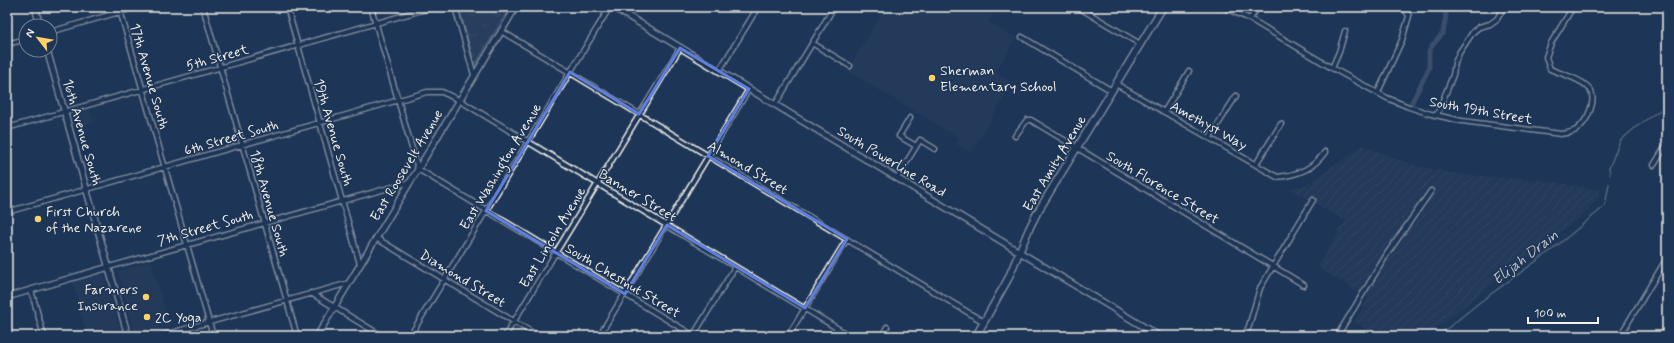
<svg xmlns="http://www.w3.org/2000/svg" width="1674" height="343" viewBox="0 0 1674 343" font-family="Mynerve,sans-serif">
<defs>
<pattern id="industrial-furrows" width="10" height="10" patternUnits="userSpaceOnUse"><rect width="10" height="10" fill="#2a4060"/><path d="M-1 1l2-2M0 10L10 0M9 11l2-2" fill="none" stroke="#4a5c77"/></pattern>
<pattern id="grass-tufts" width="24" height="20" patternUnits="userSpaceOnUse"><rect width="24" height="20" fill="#354a67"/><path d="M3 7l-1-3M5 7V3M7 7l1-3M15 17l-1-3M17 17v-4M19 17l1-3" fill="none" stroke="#53657d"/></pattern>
</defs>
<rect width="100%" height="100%" fill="#1d3557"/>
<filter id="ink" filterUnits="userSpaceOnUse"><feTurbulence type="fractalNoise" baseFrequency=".025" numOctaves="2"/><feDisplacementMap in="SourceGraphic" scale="8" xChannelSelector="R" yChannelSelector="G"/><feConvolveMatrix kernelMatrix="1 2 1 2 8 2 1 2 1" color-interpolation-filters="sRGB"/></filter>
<g filter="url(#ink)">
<path fill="#2a4060" d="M 885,7 L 997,7 L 989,22 L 1016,38 L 996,72 L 1013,83 L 971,153 L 956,144 L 959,138 L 847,71 Z
M 90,109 L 94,123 L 76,128 L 72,114 Z
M 151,261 L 170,325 L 135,336 L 118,271 Z
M 100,264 L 122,336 L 87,336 L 70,274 Z"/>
<path fill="url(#industrial-furrows)" d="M 1363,145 L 1397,159 L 1418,166 L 1457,174 L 1548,181 L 1601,190 L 1596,201 L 1583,215 L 1426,336 L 1377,336 L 1354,322 L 1368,298 L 1317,267 L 1345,221 L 1290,189 L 1307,184 L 1315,179 Z"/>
<path fill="url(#grass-tufts)" stroke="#949ea8" d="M 459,7 L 510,7 L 475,65 Z"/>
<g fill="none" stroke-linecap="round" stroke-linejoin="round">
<path stroke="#9aa2ab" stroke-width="1.5" d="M 1610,174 L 1609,168 L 1620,141 L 1636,127 L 1667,105
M 1438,336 L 1480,302 L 1553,249 L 1605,206 L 1609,184"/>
<path stroke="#5e6d82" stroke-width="5" d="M 1412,102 L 1429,68 L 1429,52 L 1432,46 L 1443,33 L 1446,15 L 1443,7"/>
<g stroke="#f4f1e8" stroke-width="7">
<path id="minor" d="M 119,7 L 213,336
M 203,7 L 297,336
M 287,7 L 360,264
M 371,7 L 418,169 L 694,336
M 455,7 L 474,75
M 1078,7 L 1140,44
M 1223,7 L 1250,19 L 1332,68 L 1387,98 L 1409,107 L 1431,114 L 1462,121 L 1561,134 C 1566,133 1571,133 1576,130 C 1587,122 1600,98 1587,86 C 1578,78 1562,74 1550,69 L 1546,57 L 1551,43 L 1573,7
M 1250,19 L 1258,7
M 501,31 L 984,322
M 50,32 L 137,7
M 1022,37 L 1112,91
M 812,43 L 850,66
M 7,44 L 26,39
M 1332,68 L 1339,52 L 1345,31
M 719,71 L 758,7
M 1116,84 L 1277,177 C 1298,175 1313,169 1325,152
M 1378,92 L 1402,40 L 1409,16 L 1407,12 L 1402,7
M 775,105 L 834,7
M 1164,112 L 1189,71
M 1437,115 L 1453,75 L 1455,63 L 1459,53 L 1473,32 L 1479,27 L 1490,24 L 1497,19 L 1504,7
M 910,118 L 899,136 L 916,146
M 7,128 L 433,7
M 1015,136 L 1027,120 L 1031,120 L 1304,285
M 1210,137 L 1236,96
M 1256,164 L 1281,124
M 1654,165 L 1667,144
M 897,178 L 920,140 L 935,149
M 7,204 L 9,211
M 7,212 L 427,92 L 442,92 L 459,100 L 850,336
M 376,238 L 538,336
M 109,267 L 410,182
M 31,290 L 44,336
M 311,293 L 382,336
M 160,336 L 349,283
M 410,336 L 608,10 L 608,7
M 505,336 L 680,48
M 599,336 L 749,89
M 693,336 L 735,267
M 788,336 L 847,239
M 882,336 L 887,327
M 1245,336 L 1249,326 L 1260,288 L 1313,200
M 1337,336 L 1387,254 L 1431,191
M 1620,336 L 1667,258"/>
</g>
<g stroke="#f4f1e8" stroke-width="8">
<path id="tertiary" d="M 35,7 L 40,26
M 613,7 L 1159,336
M 47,50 L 128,336
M 7,297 L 109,267
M 317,336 L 516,7"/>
</g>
<g stroke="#f4f1e8" stroke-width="9">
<path id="secondary" d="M 976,336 L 1008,279 L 1029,229 L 1037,213 L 1163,7"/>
</g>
<use href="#minor" stroke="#1d3557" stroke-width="4"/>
<use href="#tertiary" stroke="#1d3557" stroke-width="5"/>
<use href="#secondary" stroke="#1d3557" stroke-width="6"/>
</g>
</g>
<path d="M0 0H1674V343H0ZM 680,48 L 749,89 L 708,156 L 847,239 L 805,308 L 667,225 L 625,294 L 486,211 L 570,72 L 639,114 Z" fill="#1d3557" fill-opacity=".55" fill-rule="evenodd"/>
<path fill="none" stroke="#5e7fdd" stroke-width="3" stroke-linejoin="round" d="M 680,48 L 749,89 L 708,156 L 847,239 L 805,308 L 667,225 L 625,294 L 486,211 L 570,72 L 639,114 Z"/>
<g fill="#ffd166" stroke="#1d3557" stroke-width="1.5">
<circle cx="932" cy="78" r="4"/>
<circle cx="38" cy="219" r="4"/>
<circle cx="146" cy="297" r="4"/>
<circle cx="147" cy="317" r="4"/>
</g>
<g text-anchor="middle" stroke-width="3" stroke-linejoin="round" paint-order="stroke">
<g font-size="14" fill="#f4f1e8" stroke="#1d3557">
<text transform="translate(217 57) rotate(-16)" y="5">5th Street</text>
<text transform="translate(150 76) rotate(74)" y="5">17th Avenue South</text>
<text transform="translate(1481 110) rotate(10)" y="5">South 19th Street</text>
<text transform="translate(1209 125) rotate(29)" y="5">Amethyst Way</text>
<text transform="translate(83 132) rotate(74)" y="5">16th Avenue South</text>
<text transform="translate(334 132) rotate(74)" y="5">19th Avenue South</text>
<text transform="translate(231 137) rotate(-16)" y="5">6th Street South</text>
<text transform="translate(892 161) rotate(31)" y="5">South Powerline Road</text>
<text transform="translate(1054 163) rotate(-59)" y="5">East Amity Avenue</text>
<text transform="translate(406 165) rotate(-59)" y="5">East Roosevelt Avenue</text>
<text transform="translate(500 166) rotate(-59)" y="5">East Washington Avenue</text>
<text transform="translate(748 167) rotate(31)" y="5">Almond Street</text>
<text transform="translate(1163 187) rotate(31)" y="5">South Florence Street</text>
<text transform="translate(638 195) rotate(31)" y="5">Banner Street</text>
<text transform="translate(270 203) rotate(74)" y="5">18th Avenue South</text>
<text transform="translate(205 227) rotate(-16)" y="5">7th Street South</text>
<text transform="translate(552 237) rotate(-59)" y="5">East Lincoln Avenue</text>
<text transform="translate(463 278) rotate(31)" y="5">Diamond Street</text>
<text transform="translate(623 280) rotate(31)" y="5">South Chestnut Street</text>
</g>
<g font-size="14" fill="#f4f1e8" stroke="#1d3557" text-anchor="start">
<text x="940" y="75">Sherman<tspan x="940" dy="16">Elementary School</tspan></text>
<text x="46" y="216">First Church<tspan x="46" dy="16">of the Nazarene</tspan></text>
<text x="138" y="294" text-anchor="end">Farmers<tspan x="138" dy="16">Insurance</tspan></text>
<text x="155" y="322">2C Yoga</text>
</g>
<g font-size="15" font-style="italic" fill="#c0c3c4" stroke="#1d3557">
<text transform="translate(1525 257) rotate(-38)" y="5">Elijah Drain</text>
</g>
</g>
<rect width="1674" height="343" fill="none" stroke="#1d3557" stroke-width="24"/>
<rect x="12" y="12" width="1650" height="319" fill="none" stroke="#f4f1e8" stroke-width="1.5" filter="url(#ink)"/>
<g transform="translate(38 38) rotate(301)"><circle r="19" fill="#1d3557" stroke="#738091"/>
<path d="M0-3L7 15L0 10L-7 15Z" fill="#ffd166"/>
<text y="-6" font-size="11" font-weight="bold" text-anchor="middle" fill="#f4f1e8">N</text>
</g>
<path d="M1528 317v6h70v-6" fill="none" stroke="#f4f1e8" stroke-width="2"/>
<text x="1534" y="317" font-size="12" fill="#f4f1e8" stroke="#1d3557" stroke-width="3" paint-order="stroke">100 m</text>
</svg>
